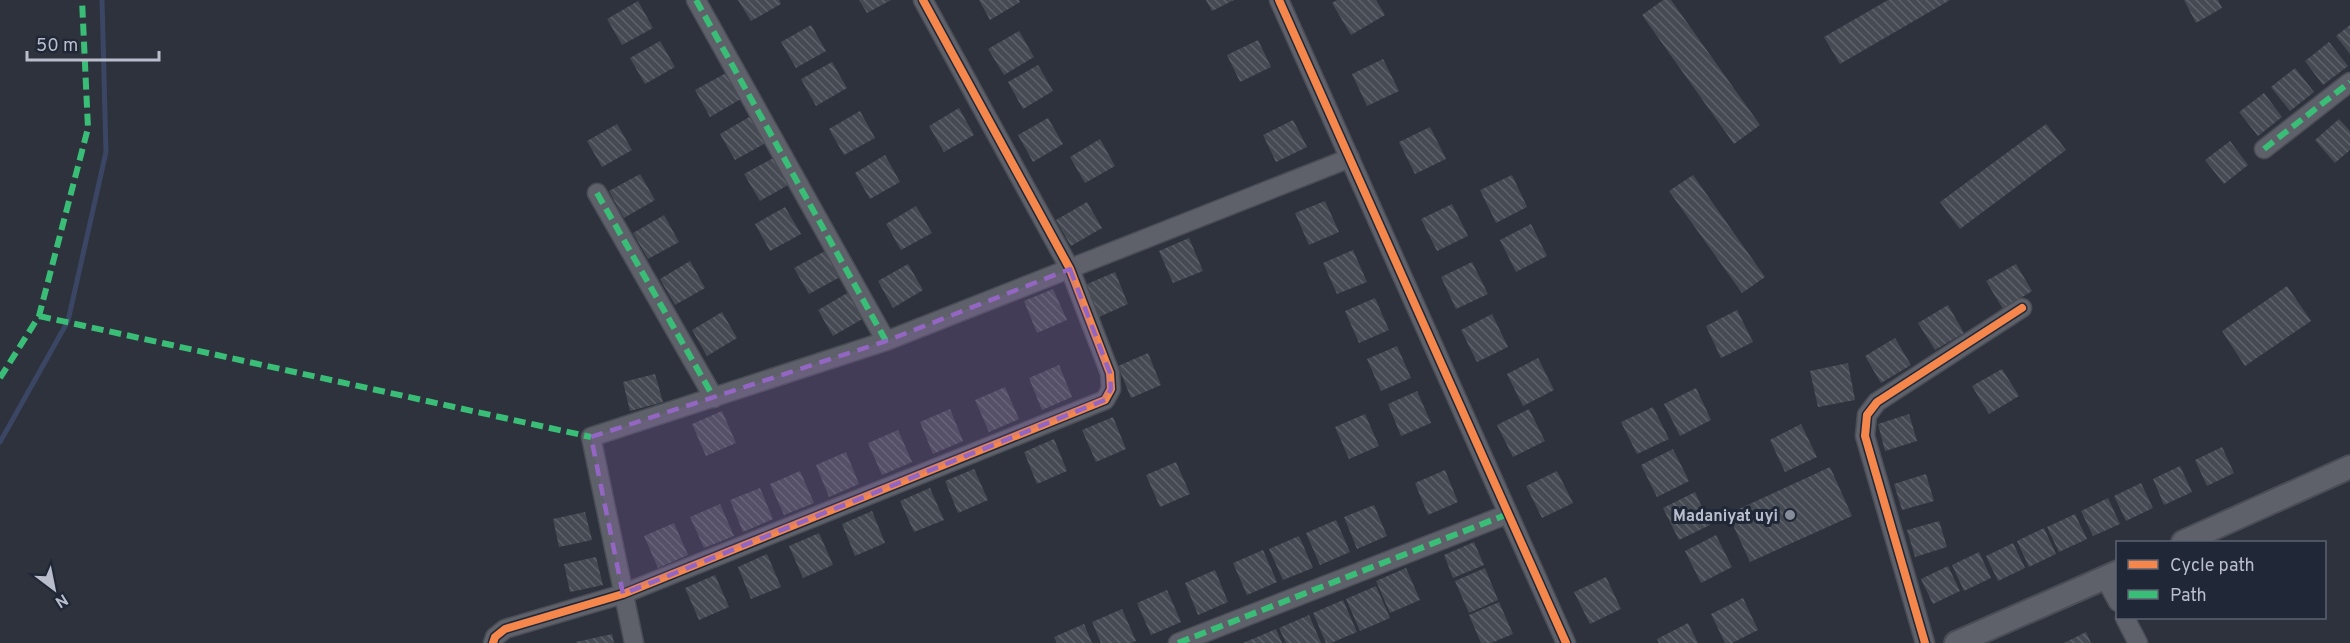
<svg xmlns="http://www.w3.org/2000/svg" width="2350" height="643" viewBox="0 0 2350 643" font-family="Overpass,sans-serif">
<defs>
<pattern id="building-back-hatch" width="6" height="6" patternUnits="userSpaceOnUse" patternTransform="scale(1.5)"><rect width="6" height="6" fill="#464a52"/><path d="M-1 5l2 2M0 0l6 6M5-1l2 2" fill="none" stroke="#5f626a"/></pattern>
</defs>
<rect width="100%" height="100%" fill="#2d323c"/>
<g fill="none" stroke-linecap="round" stroke-linejoin="round">
<path stroke="#3b4665" stroke-width="5" d="M 0,442 L 68,321 L 106,152 L 102,0"/>
</g>
<path fill="url(#building-back-hatch)" d="M 738,0 L 779,0 L 781,4 L 751,21 Z
M 859,0 L 891,0 L 867,13 Z
M 979,0 L 1019,0 L 1020,2 L 990,20 Z
M 1206,0 L 1234,0 L 1212,11 Z
M 1337,0 L 1376,0 L 1385,15 L 1351,35 L 1332,3 Z
M 1663,0 L 1671,0 L 1760,125 L 1734,144 L 1642,15 Z
M 1888,0 L 1950,0 L 1840,64 L 1824,37 Z
M 2184,0 L 2218,0 L 2222,8 L 2196,23 Z
M 638,1 L 653,28 L 622,45 L 607,19 Z
M 811,25 L 826,51 L 796,68 L 781,42 Z
M 2350,25 L 2350,54 L 2336,36 Z
M 1019,31 L 1034,57 L 1004,75 L 988,49 Z
M 1258,40 L 1271,67 L 1240,82 L 1227,55 Z
M 660,41 L 675,67 L 645,84 L 630,58 Z
M 2329,42 L 2348,66 L 2323,85 L 2305,61 Z
M 1383,59 L 1399,91 L 1367,106 L 1352,74 Z
M 832,62 L 847,88 L 816,106 L 801,79 Z
M 1038,65 L 1053,91 L 1023,109 L 1008,82 Z
M 2295,68 L 2314,92 L 2290,111 L 2271,87 Z
M 726,73 L 741,99 L 710,117 L 695,90 Z
M 2264,93 L 2282,117 L 2258,136 L 2239,112 Z
M 959,108 L 974,135 L 944,152 L 929,126 Z
M 860,111 L 875,138 L 844,155 L 829,129 Z
M 751,116 L 766,143 L 735,160 L 720,134 Z
M 1048,118 L 1063,144 L 1033,162 L 1018,135 Z
M 2339,119 L 2350,131 L 2350,150 L 2335,163 L 2315,140 Z
M 1293,120 L 1307,147 L 1276,162 L 1263,135 Z
M 617,124 L 632,150 L 602,167 L 587,141 Z
M 2046,124 L 2066,150 L 1960,229 L 1940,202 Z
M 1430,127 L 1446,159 L 1415,174 L 1399,142 Z
M 1100,139 L 1115,166 L 1085,183 L 1070,157 Z
M 2230,141 L 2248,165 L 2224,184 L 2205,160 Z
M 885,155 L 900,182 L 870,199 L 855,173 Z
M 775,157 L 790,184 L 760,201 L 744,174 Z
M 640,174 L 655,200 L 624,218 L 609,191 Z
M 1512,175 L 1527,207 L 1496,223 L 1480,190 Z
M 1693,175 L 1765,277 L 1742,293 L 1669,191 Z
M 1325,201 L 1339,232 L 1309,245 L 1295,213 Z
M 1087,202 L 1102,228 L 1071,246 L 1056,220 Z
M 1452,204 L 1468,236 L 1437,251 L 1421,219 Z
M 916,206 L 932,233 L 901,250 L 886,224 Z
M 785,207 L 801,234 L 770,251 L 755,224 Z
M 664,215 L 679,242 L 648,259 L 633,233 Z
M 1531,224 L 1547,256 L 1516,272 L 1500,240 Z
M 1189,238 L 1203,271 L 1173,283 L 1159,251 Z
M 1353,250 L 1367,282 L 1337,294 L 1323,263 Z
M 825,251 L 840,277 L 809,294 L 794,268 Z
M 690,261 L 705,288 L 675,305 L 660,279 Z
M 1472,262 L 1488,294 L 1456,309 L 1441,277 Z
M 908,264 L 923,290 L 893,308 L 878,281 Z
M 2016,264 L 2032,291 L 2003,309 L 1986,281 Z
M 1115,272 L 1128,304 L 1099,317 L 1085,285 Z
M 2287,286 L 2311,321 L 2245,366 L 2222,331 Z
M 1053,289 L 1067,320 L 1037,333 L 1024,301 Z
M 849,292 L 864,318 L 833,336 L 818,310 Z
M 1375,298 L 1389,330 L 1359,343 L 1345,311 Z
M 1948,305 L 1964,333 L 1935,350 L 1918,323 Z
M 1737,310 L 1753,342 L 1721,358 L 1706,326 Z
M 722,312 L 737,338 L 707,356 L 692,330 Z
M 1492,314 L 1508,347 L 1477,362 L 1461,330 Z
M 1895,338 L 1911,365 L 1881,383 L 1865,356 Z
M 1397,346 L 1411,378 L 1381,391 L 1367,359 Z
M 1148,353 L 1161,385 L 1131,398 L 1118,366 Z
M 1538,358 L 1554,390 L 1523,406 L 1507,374 Z
M 1848,363 L 1855,400 L 1818,407 L 1810,371 Z
M 1059,365 L 1072,397 L 1042,410 L 1029,378 Z
M 2002,369 L 2019,396 L 1989,414 L 1972,386 Z
M 655,374 L 663,402 L 630,411 L 623,382 Z
M 1005,387 L 1019,419 L 989,432 L 975,400 Z
M 1696,388 L 1711,420 L 1680,436 L 1664,404 Z
M 1417,391 L 1431,423 L 1401,436 L 1388,404 Z
M 1653,407 L 1669,439 L 1637,454 L 1621,422 Z
M 950,409 L 963,441 L 933,454 L 920,422 Z
M 1529,409 L 1545,441 L 1513,457 L 1497,425 Z
M 722,411 L 736,443 L 706,456 L 692,424 Z
M 1365,414 L 1379,446 L 1349,459 L 1335,427 Z
M 1909,414 L 1917,441 L 1885,451 L 1878,424 Z
M 1113,417 L 1126,449 L 1096,462 L 1082,430 Z
M 1801,424 L 1817,457 L 1785,472 L 1770,440 Z
M 898,430 L 912,462 L 882,475 L 868,443 Z
M 1054,439 L 1067,471 L 1037,484 L 1024,452 Z
M 2222,447 L 2234,473 L 2207,486 L 2195,460 Z
M 1673,449 L 1689,481 L 1657,497 L 1641,465 Z
M 846,452 L 859,484 L 829,497 L 816,465 Z
M 1176,462 L 1190,494 L 1160,507 L 1146,475 Z
M 2180,466 L 2192,492 L 2164,505 L 2153,479 Z
M 1830,467 L 1852,516 L 1750,562 L 1728,514 Z
M 974,469 L 988,500 L 958,513 L 945,481 Z
M 1445,470 L 1458,502 L 1428,515 L 1415,483 Z
M 800,471 L 814,503 L 784,515 L 770,484 Z
M 1557,471 L 1573,503 L 1542,518 L 1526,486 Z
M 1926,474 L 1934,501 L 1902,510 L 1894,484 Z
M 2141,483 L 2153,508 L 2126,521 L 2114,496 Z
M 760,488 L 773,519 L 743,532 L 730,500 Z
M 930,488 L 944,520 L 914,532 L 900,501 Z
M 1695,492 L 1710,525 L 1679,540 L 1663,508 Z
M 2108,498 L 2120,524 L 2093,536 L 2081,511 Z
M 720,504 L 734,536 L 704,548 L 690,517 Z
M 1374,505 L 1387,536 L 1357,549 L 1344,517 Z
M 872,511 L 885,543 L 855,556 L 842,524 Z
M 585,512 L 592,540 L 559,547 L 553,519 Z
M 2075,514 L 2087,539 L 2059,552 L 2047,527 Z
M 1336,520 L 1350,552 L 1320,565 L 1306,533 Z
M 1939,521 L 1947,547 L 1915,557 L 1907,530 Z
M 674,523 L 688,555 L 658,568 L 644,536 Z
M 2044,528 L 2056,554 L 2029,567 L 2017,541 Z
M 819,533 L 833,565 L 803,578 L 789,546 Z
M 1716,535 L 1732,567 L 1701,583 L 1685,551 Z
M 1299,536 L 1313,568 L 1283,580 L 1269,549 Z
M 1474,542 L 1484,565 L 1453,578 L 1444,555 Z
M 2013,543 L 2025,568 L 1998,581 L 1986,556 Z
M 1263,550 L 1277,582 L 1247,595 L 1233,563 Z
M 1979,552 L 1991,578 L 1964,591 L 1952,565 Z
M 767,554 L 781,587 L 751,599 L 738,567 Z
M 596,557 L 603,585 L 570,592 L 564,564 Z
M 1948,566 L 1960,591 L 1933,604 L 1921,579 Z
M 1406,568 L 1420,600 L 1390,613 L 1376,581 Z
M 1485,568 L 1498,600 L 1469,613 L 1455,581 Z
M 1215,570 L 1228,602 L 1198,615 L 1185,583 Z
M 715,575 L 729,607 L 699,620 L 685,588 Z
M 1606,577 L 1621,609 L 1590,624 L 1574,592 Z
M 1376,586 L 1390,618 L 1360,631 L 1346,599 Z
M 1167,590 L 1181,622 L 1151,635 L 1137,603 Z
M 1743,598 L 1758,630 L 1732,643 L 1725,643 L 1711,614 Z
M 1343,600 L 1357,632 L 1331,643 L 1326,643 L 1313,613 Z
M 1499,602 L 1513,634 L 1491,643 L 1481,643 L 1469,615 Z
M 1122,609 L 1136,641 L 1131,643 L 1101,643 L 1092,622 Z
M 1309,615 L 1321,643 L 1286,643 L 1279,628 Z
M 1688,623 L 1698,643 L 1659,643 L 1657,639 Z
M 1084,624 L 1092,643 L 1057,643 L 1054,637 Z
M 1276,629 L 1282,643 L 1243,643 Z
M 2086,632 L 2091,643 L 2064,643 Z
M 612,634 L 614,643 L 576,643 L 576,642 Z"/>
<g fill="none" stroke-linecap="round" stroke-linejoin="round">
<g stroke="#4a4d55" stroke-width="21">
<path id="minor" d="M 696,0 L 886,341
M 1279,0 L 1566,643
M 2264,149 L 2350,82
M 597,193 L 714,398
M 2105,578 L 2118,602
M 2125,618 L 2138,643
M 493,643 L 495,637 L 505,629 L 623,594 L 1105,400 L 1111,389 L 1110,373 L 1070,269 L 923,0
M 634,643 L 591,437 L 886,341 L 1350,158
M 1178,643 L 1508,514
M 1925,643 L 1865,436 L 1867,415 L 1877,402 L 2022,308"/>
</g>
<g stroke="#4a4d55" stroke-width="26">
<path id="tertiary" d="M 2183,542 L 2350,467
M 1956,643 L 2118,572"/>
</g>
<use href="#minor" stroke="#5e616a" stroke-width="18"/>
<use href="#tertiary" stroke="#5e616a" stroke-width="22"/>
<path stroke="#3abd76" stroke-width="6" stroke-dasharray="12 6" stroke-linecap="butt" d="M 696,0 L 886,341
M 2264,149 L 2350,82
M 597,193 L 714,398
M 39,316 L 591,437
M 0,378 L 39,316 L 88,128 L 82,0
M 1178,643 L 1508,514"/>
<g stroke="#202737" stroke-width="11">
<path id="cycleway" d="M 1279,0 L 1566,643
M 493,643 L 495,637 L 505,629 L 623,594 L 1105,400 L 1111,389 L 1110,373 L 1070,269 L 923,0
M 1925,643 L 1865,436 L 1867,415 L 1877,402 L 2022,308"/>
</g>
<use href="#cycleway" stroke="#f5874c" stroke-width="8"/>
</g>
<path fill="#9466c4" fill-opacity="0.2" stroke="#9466c4" stroke-width="4.5" stroke-dasharray="12 8" stroke-linejoin="round" d="M 1070,269 L 1110,373 L 1111,389 L 1105,400 L 623,594 L 591,437 L 886,341 Z"/>
<circle fill="#888c9a" stroke="#202737" stroke-width="2" cx="1790" cy="515" r="6"/>
<g text-anchor="middle" stroke-width="6" stroke-linejoin="round" paint-order="stroke">
<g font-size="16" font-weight="bold" fill="#b9bdcc" stroke="#202737" text-anchor="end">
<text x="1778" y="521">Madaniyat uyi</text>
</g>
</g>
<rect x="2116" y="541" width="210" height="78" fill="#202737" stroke="#5d6373" stroke-width="1.5"/>
<rect x="2128" y="560" width="30" height="9" fill="#f5874c" stroke="#5d6373" stroke-width="1.5"/>
<text x="2170" y="571" font-size="18" fill="#b9bdcc">Cycle path</text>
<rect x="2128" y="590" width="30" height="9" fill="#3abd76" stroke="#5d6373" stroke-width="1.5"/>
<text x="2170" y="601" font-size="18" fill="#b9bdcc">Path</text>
<g transform="translate(54 589) rotate(148)" stroke="#202737" stroke-width="4.5" paint-order="stroke">
<path d="M0-4.5L10 22L0 15L-10 22Z" fill="#b9bdcc"/>
<text y="-9" font-size="16" font-weight="bold" text-anchor="middle" fill="#b9bdcc">N</text>
</g>
<path d="M27 51v9h132v-9" fill="none" stroke="#b9bdcc" stroke-width="3"/>
<text x="36" y="51" font-size="18" fill="#b9bdcc" stroke="#202737" stroke-width="4.5" paint-order="stroke">50 m</text>
</svg>
